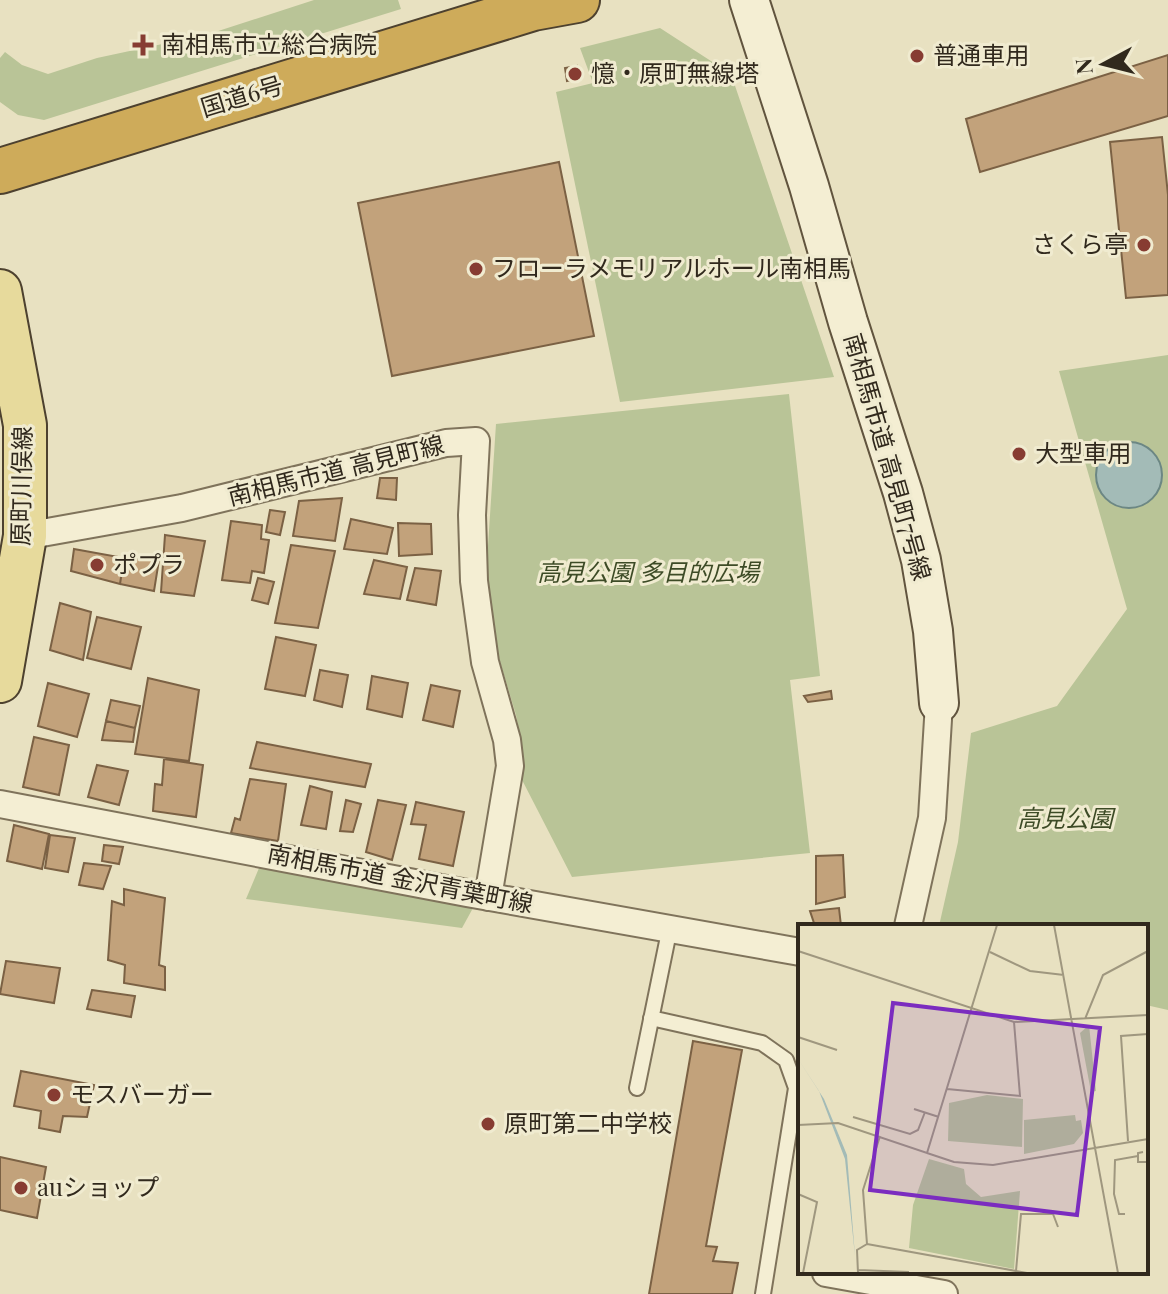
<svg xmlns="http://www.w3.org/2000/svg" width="1168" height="1294" viewBox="0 0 1168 1294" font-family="'Playfair Display','Noto Sans JP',serif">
<rect width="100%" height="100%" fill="#e8e1c1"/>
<path fill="#b9c497" d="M 314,0 L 398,0 L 401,9 L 44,120 L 18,115 L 0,102 L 0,58 L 5,52 L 22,65 L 48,74 L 97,58 L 209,34 Z
M 660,28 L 731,74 L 834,377 L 620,402 L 556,92 L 593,83 L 580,48 Z
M 1168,355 L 1168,1010 L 1146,1005 L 1146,926 L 939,926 L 958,842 L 971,733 L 1057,706 L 1127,609 L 1059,371 Z
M 789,394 L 820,676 L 790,680 L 810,853 L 572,877 L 520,776 L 522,749 L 516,715 L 495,645 L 486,576 L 496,424 Z
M 259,868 L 473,908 L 462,928 L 246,899 Z"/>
<path fill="#a3bbb7" stroke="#6c8784" stroke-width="2" d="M1096 475a33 33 0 1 1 66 0a33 33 0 1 1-66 0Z"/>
<path fill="#c2a27b" stroke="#7b6144" stroke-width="2" d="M 1168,55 L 1168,116 L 980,172 L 966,119 Z
M 577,66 L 579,78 L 567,81 L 565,68 Z
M 1162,137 L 1168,195 L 1168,295 L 1126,298 L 1110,142 Z
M 559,162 L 594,336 L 392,376 L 358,203 Z
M 380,478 L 397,478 L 396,500 L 377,498 Z
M 342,498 L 335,541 L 293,536 L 299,501 Z
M 270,510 L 285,512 L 280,535 L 266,532 Z
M 351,519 L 393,528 L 387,554 L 344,549 Z
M 231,521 L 262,525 L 261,539 L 269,540 L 264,573 L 252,571 L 250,583 L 222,580 Z
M 398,523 L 431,524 L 432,554 L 399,556 Z
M 165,535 L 205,541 L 194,596 L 161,592 Z
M 291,545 L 335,551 L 318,628 L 275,623 Z
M 74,549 L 124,558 L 120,584 L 71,571 Z
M 124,558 L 159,560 L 154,591 L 120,584 Z
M 374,560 L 407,567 L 400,599 L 364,594 Z
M 415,568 L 441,571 L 436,605 L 407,600 Z
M 258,578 L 274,582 L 268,604 L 252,600 Z
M 60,603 L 91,612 L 83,660 L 50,650 Z
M 97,617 L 141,627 L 131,669 L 87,658 Z
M 276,637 L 316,645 L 305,696 L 265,689 Z
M 320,670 L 348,675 L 342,707 L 314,700 Z
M 372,676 L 408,683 L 402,717 L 367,709 Z
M 148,678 L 199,690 L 189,761 L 135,754 Z
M 48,683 L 89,694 L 77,737 L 38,726 Z
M 431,685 L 460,691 L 453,727 L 423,720 Z
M 831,691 L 832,699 L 808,702 L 804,696 Z
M 111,700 L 140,706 L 135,728 L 106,721 Z
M 106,721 L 135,728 L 133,742 L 102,740 Z
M 34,737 L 69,745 L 59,795 L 23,787 Z
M 257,742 L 371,764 L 365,787 L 250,768 Z
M 164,759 L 203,765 L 196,817 L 153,811 L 155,784 L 162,785 Z
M 97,765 L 128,771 L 119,805 L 88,797 Z
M 250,779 L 286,784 L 278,841 L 231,833 L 235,818 L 240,820 Z
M 310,786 L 332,792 L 326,829 L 301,825 Z
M 346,800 L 361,804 L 353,832 L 340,831 Z
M 378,800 L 406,805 L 392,860 L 366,852 Z
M 416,802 L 464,812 L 453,866 L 419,859 L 426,825 L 411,824 Z
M 14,825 L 49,834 L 42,869 L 7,861 Z
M 50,835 L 75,838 L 68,872 L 45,868 Z
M 104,845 L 123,847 L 119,864 L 102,861 Z
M 843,855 L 845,897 L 816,904 L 816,856 Z
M 84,863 L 111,866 L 103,889 L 79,885 Z
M 124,889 L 165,898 L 159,965 L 165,967 L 165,990 L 124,983 L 125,965 L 108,960 L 112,901 L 124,905 Z
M 839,908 L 841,926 L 815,926 L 810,911 Z
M 6,961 L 60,968 L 54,1003 L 0,994 Z
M 92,990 L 135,996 L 131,1017 L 87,1009 Z
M 693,1041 L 742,1050 L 706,1246 L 717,1247 L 713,1261 L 738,1263 L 732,1294 L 649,1294 Z
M 21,1071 L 94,1085 L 87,1117 L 63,1116 L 60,1132 L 39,1128 L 41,1111 L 14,1106 Z
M 0,1157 L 46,1167 L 37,1218 L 0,1210 Z"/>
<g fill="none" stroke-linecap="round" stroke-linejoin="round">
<g stroke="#7f735b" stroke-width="18">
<path id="lane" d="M 651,1018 L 762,1043 L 786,1060 L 796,1088 L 763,1294
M 637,1088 L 670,927"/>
</g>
<g stroke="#7f735b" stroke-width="30">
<path id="street" d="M 25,536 L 182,508 L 446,443 L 476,441 L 472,515 L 474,581 L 485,662 L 507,740 L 510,766 L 488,897
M 0,804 L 467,893 L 800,952
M 908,926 L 932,818 L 939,703
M 826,1273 L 944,1294"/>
</g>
<g stroke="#61543e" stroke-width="42">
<path id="secondary" d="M 749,0 L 809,186 L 848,322 L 903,493 L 921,560 L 933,631 L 939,703"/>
</g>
<g stroke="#4d412f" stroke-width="46">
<path id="primary" d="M 0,291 L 25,425 L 25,536 L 0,681"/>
</g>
<g stroke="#4d412f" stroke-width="48">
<path id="highway" d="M 0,171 L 533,8 L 577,0"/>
</g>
<use href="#lane" stroke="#f4eed3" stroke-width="14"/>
<use href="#street" stroke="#f4eed3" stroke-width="26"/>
<use href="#secondary" stroke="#f4eed3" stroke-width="38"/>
<use href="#primary" stroke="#e7da9c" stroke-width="42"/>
<use href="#highway" stroke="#ceab5a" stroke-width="44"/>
</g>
<g fill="#873c32" stroke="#f0ebd0" stroke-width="3">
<path d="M139 33h8v8h8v8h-8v8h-8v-8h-8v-8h8z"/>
<circle cx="917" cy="56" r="8"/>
<circle cx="575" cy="74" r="8"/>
<circle cx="1144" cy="245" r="8"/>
<circle cx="476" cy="269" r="8"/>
<circle cx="1019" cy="454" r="8"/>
<circle cx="97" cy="565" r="8"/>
<circle cx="54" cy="1095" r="8"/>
<circle cx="488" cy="1124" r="8"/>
<circle cx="21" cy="1188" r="8"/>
</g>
<g text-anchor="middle" stroke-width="6" stroke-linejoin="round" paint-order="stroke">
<g font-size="24" fill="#31291d" stroke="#f0ebd0" text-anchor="start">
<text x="161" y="53">南相馬市立総合病院</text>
<text x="933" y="64">普通車用</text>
<text x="591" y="82">憶・原町無線塔</text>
<text x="1128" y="253" text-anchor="end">さくら亭</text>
<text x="492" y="277">フローラメモリアルホール南相馬</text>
<text x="1035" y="462">大型車用</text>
<text x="113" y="573">ポプラ</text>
<text x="70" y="1103">モスバーガー</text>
<text x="504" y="1132">原町第二中学校</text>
<text x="37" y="1196">auショップ</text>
</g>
<g font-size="24" fill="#31291d" stroke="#f0ebd0">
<text transform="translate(242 97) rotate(-17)" y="8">国道6号</text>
<text transform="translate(887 457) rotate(74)" y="8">南相馬市道 高見町7号線</text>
<text transform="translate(336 471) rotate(-14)" y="8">南相馬市道 高見町線</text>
<text transform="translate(22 486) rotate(-89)" y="8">原町川俣線</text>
<text transform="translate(400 879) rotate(11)" y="8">南相馬市道 金沢青葉町線</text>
</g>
<g font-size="24" font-style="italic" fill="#3d4b26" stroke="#f0ebd0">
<text x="648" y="581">高見公園 多目的広場</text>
<text x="1065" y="827">高見公園</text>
</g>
</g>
<g transform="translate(798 924)">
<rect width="350" height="350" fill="#e8e1c1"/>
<path d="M 291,101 L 298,167 L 293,168 L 282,109 ZM 189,171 L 225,175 L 224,223 L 150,217 L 151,179 ZM 277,191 L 278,197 L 283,196 L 285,209 L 276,220 L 226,230 L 226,196 ZM 131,235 L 166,245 L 168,260 L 183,273 L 222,267 L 216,345 L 111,324 L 115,281 Z" fill="#b9c497"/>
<path d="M 0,135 L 26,175 L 49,231 L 57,332 L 47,235 L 21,167 Z" fill="#a3bbb7"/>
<path fill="none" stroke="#9f977f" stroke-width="2" d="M 256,1 L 320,349M 0,27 L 216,98 L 350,91M 192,28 L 232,47 L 266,51M 287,95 L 305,51 L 350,27M 0,113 L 39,126M 149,165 L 222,172 L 216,98M 116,185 L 141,193M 55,193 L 112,210 L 120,206 L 127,188M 0,201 L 40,199 L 129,229 L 199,1M 330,217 L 323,112 L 350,110M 345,228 L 340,229 L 340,238 L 350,238M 129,229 L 156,238 L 195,241 L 350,215M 0,270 L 19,278 L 5,349M 327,290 L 321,290 L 316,270 L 317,236 L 340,232M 69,320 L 229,349M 60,346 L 111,348M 218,347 L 223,290 L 255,290 L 260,303M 60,349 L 59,326 L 69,320 L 65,266 L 82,212"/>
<path fill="#7b2cbf" fill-opacity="0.15" stroke="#7b2cbf" stroke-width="4" d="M 95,79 L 302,104 L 279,291 L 72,266 Z"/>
<rect width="350" height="350" fill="none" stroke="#31291d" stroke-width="4"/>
</g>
<g transform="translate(1104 64) rotate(263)" stroke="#f0ebd0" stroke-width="6" paint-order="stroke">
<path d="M0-6L14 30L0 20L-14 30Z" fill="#31291d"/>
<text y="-12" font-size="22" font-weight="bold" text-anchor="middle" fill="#31291d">N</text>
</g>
</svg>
